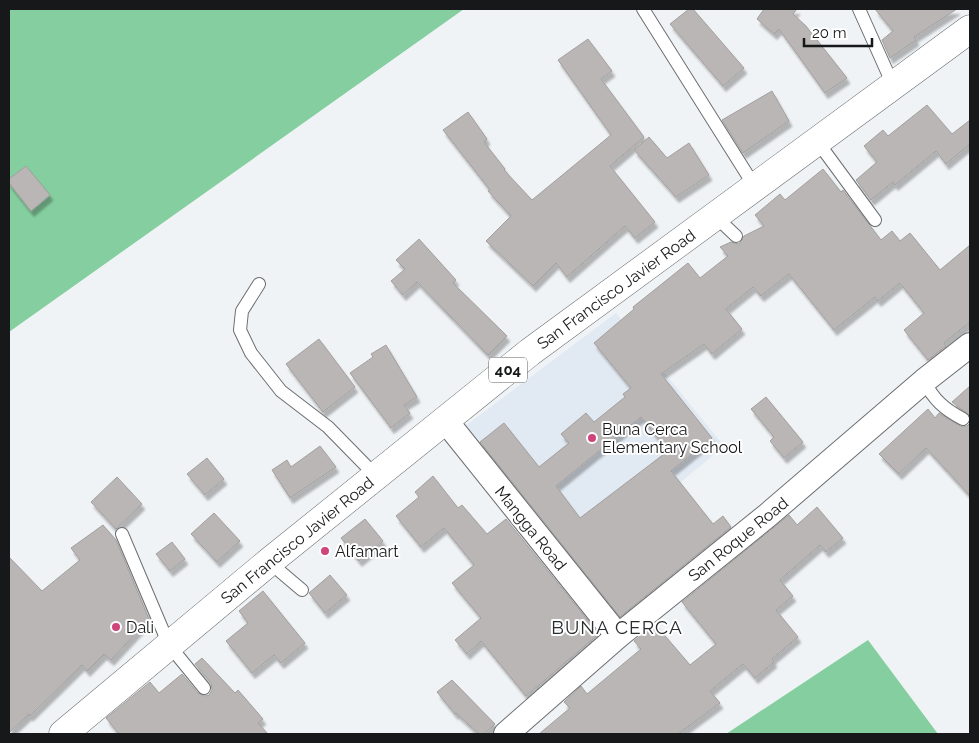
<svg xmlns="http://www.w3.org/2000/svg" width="979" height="743" viewBox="0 0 979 743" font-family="Raleway,sans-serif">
<defs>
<filter id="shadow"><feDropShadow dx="3" dy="5.5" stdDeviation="1" flood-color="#0004"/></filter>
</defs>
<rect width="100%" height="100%" fill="#f0f3f6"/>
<path fill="#e1e9f2" d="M 616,313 L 724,446 L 572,573 L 460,430 Z"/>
<path fill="#85ce9f" d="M 9,9 L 464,9 L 9,332 Z
M 868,640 L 938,734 L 726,734 Z"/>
<path fill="#bab6b5" stroke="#a39f9d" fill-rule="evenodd" filter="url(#shadow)" d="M 689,9 L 693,9 L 744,68 L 723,86 L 670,24 Z
M 764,9 L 797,9 L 793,14 L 806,26 L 847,78 L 825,93 L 779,29 L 774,34 L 757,19 Z
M 875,9 L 957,9 L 914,37 L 916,40 L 890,58 L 882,40 L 893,31 Z
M 588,39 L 612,71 L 601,79 L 644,137 L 610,166 L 655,222 L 635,238 L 625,226 L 567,277 L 556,263 L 533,286 L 486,241 L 511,216 L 488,191 L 490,190 L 443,130 L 468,112 L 487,139 L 484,142 L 505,169 L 504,170 L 532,200 L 611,135 L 558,60 Z
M 772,91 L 789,121 L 743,153 L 722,120 Z
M 927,105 L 952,134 L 970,120 L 970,144 L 946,164 L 936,151 L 895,185 L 893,182 L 871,200 L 856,180 L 877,162 L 864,146 L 883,130 L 888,136 Z
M 649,137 L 667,158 L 689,143 L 709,175 L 676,197 L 634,150 Z
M 26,166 L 50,195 L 31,211 L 9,183 L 9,179 Z
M 823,169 L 841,192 L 843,190 L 881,240 L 892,231 L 900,241 L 910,233 L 940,270 L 970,245 L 970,322 L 944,343 L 946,346 L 928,360 L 904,330 L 924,313 L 900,283 L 878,301 L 875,297 L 834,330 L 789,274 L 761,296 L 753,287 L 726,309 L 742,329 L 712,354 L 704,344 L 661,374 L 712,438 L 671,471 L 713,524 L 723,516 L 731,527 L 620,617 L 480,442 L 504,423 L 539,467 L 569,443 L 561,434 L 586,413 L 594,422 L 625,397 L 623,394 L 631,388 L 594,343 L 634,309 L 633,307 L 688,263 L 700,278 L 728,256 L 720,247 L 731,242 L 739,244 L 744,236 L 764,226 L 755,215 L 780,194 L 785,200 ZM 641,417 L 668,451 L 580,518 L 556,486 Z
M 419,239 L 456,280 L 453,283 L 507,336 L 488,355 L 417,282 L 403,295 L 391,281 L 405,269 L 396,260 Z
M 319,339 L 355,387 L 323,412 L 286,364 Z
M 386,345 L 417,397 L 404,405 L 410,413 L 391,428 L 350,373 L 373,357 L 371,354 Z
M 970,386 L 970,416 L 952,402 Z
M 766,397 L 803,442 L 784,458 L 770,441 L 774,437 L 751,409 Z
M 928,409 L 935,418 L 939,413 L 960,426 L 967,426 L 970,423 L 970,496 L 926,448 L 899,474 L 879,454 Z
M 320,446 L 336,467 L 290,498 L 272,470 L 287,460 L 291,467 Z
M 207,458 L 224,479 L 205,495 L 187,474 Z
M 433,476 L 458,508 L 462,505 L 487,534 L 506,519 L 599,634 L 526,696 L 481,641 L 467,654 L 455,640 L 481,618 L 452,583 L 474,565 L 444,528 L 421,547 L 396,516 L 419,497 L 415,492 Z
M 117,477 L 142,504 L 116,529 L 91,502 Z
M 817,507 L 843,538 L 826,552 L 820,545 L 780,580 L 793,596 L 776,610 L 798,637 L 772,659 L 774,662 L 755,678 L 743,664 L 710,691 L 720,703 L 678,734 L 539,734 L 570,708 L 564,702 L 581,686 L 587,694 L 641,649 L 634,641 L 655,624 L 690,665 L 716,644 L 682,602 L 789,515 L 797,525 Z
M 214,513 L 240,541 L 217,562 L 191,534 Z
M 365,519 L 383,541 L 359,561 L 341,538 Z
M 103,525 L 116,540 L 149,619 L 111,660 L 104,654 L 87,671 L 82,665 L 30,716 L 29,714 L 9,733 L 9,557 L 42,591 L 80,560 L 71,548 Z
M 172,542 L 185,559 L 170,571 L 156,554 Z
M 330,575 L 347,595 L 325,613 L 309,593 Z
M 263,591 L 305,643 L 281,663 L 274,655 L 252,673 L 226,641 L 248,623 L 239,611 Z
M 202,658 L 235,693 L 238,690 L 263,719 L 258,723 L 268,734 L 119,734 L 106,718 L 150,682 L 159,693 L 182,674 L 198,693 L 205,696 L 209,695 L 212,690 L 211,683 L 195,664 Z
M 452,680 L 495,724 L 484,734 L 479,734 L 456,713 L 455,714 L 437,692 Z"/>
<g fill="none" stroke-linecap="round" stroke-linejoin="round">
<g stroke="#6b6e70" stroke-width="14">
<path id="lane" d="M 643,9 L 755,187
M 859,9 L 893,85
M 817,141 L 875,220
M 715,216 L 736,236
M 259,284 L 242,311 L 240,330 L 251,353 L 281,391 L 328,427 L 376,476
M 924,381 C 934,400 944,409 963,419
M 122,534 L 169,645 L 204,688
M 269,562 L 302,590"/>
</g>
<g stroke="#6b6e70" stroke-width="26">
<path id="street" d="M 445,420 L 618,636
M 506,734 L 618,636 L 768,515 L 924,381 L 970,345"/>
</g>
<g stroke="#6b6e70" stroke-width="29">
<path id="primary" d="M 63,734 L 269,562 L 530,352 L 970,29"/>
</g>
<use href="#lane" stroke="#fff" stroke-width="12"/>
<use href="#street" stroke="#fff" stroke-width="24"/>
<use href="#primary" stroke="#fff" stroke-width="28"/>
</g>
<g fill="#ce447b" stroke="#fff" stroke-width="2">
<circle cx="592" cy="438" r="5"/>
<circle cx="325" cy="551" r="5"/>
<circle cx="116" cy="627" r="5"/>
</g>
<g text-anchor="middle" stroke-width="4" stroke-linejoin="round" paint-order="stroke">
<rect fill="#fff" stroke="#5d5d5e" stroke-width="1" x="489" y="357.5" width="38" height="25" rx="4"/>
<g font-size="15" font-weight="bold" fill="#171819">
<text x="508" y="375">404</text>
</g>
<g font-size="16" fill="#171819" stroke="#fff">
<text transform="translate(616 289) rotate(-36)" y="6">San Francisco Javier Road</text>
<text transform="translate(531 528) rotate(51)" y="6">Mangga Road</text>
<text transform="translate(738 539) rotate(-39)" y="6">San Roque Road</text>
<text transform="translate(297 540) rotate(-39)" y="6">San Francisco Javier Road</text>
</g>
<g font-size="16" fill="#171819" stroke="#fff" text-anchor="start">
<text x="602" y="435">Buna Cerca<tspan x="602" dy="18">Elementary School</tspan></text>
<text x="335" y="557">Alfamart</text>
<text x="126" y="633">Dali</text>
</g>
<g font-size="19" letter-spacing="1" fill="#2a2d2f" stroke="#fff">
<text x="617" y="634">BUNA CERCA</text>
</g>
</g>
<rect width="979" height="743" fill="none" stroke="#171819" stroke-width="20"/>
<path d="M804 38v8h68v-8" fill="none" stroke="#171819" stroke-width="2.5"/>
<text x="812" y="38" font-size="15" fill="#171819" stroke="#ffffff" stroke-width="4" paint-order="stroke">20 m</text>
</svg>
